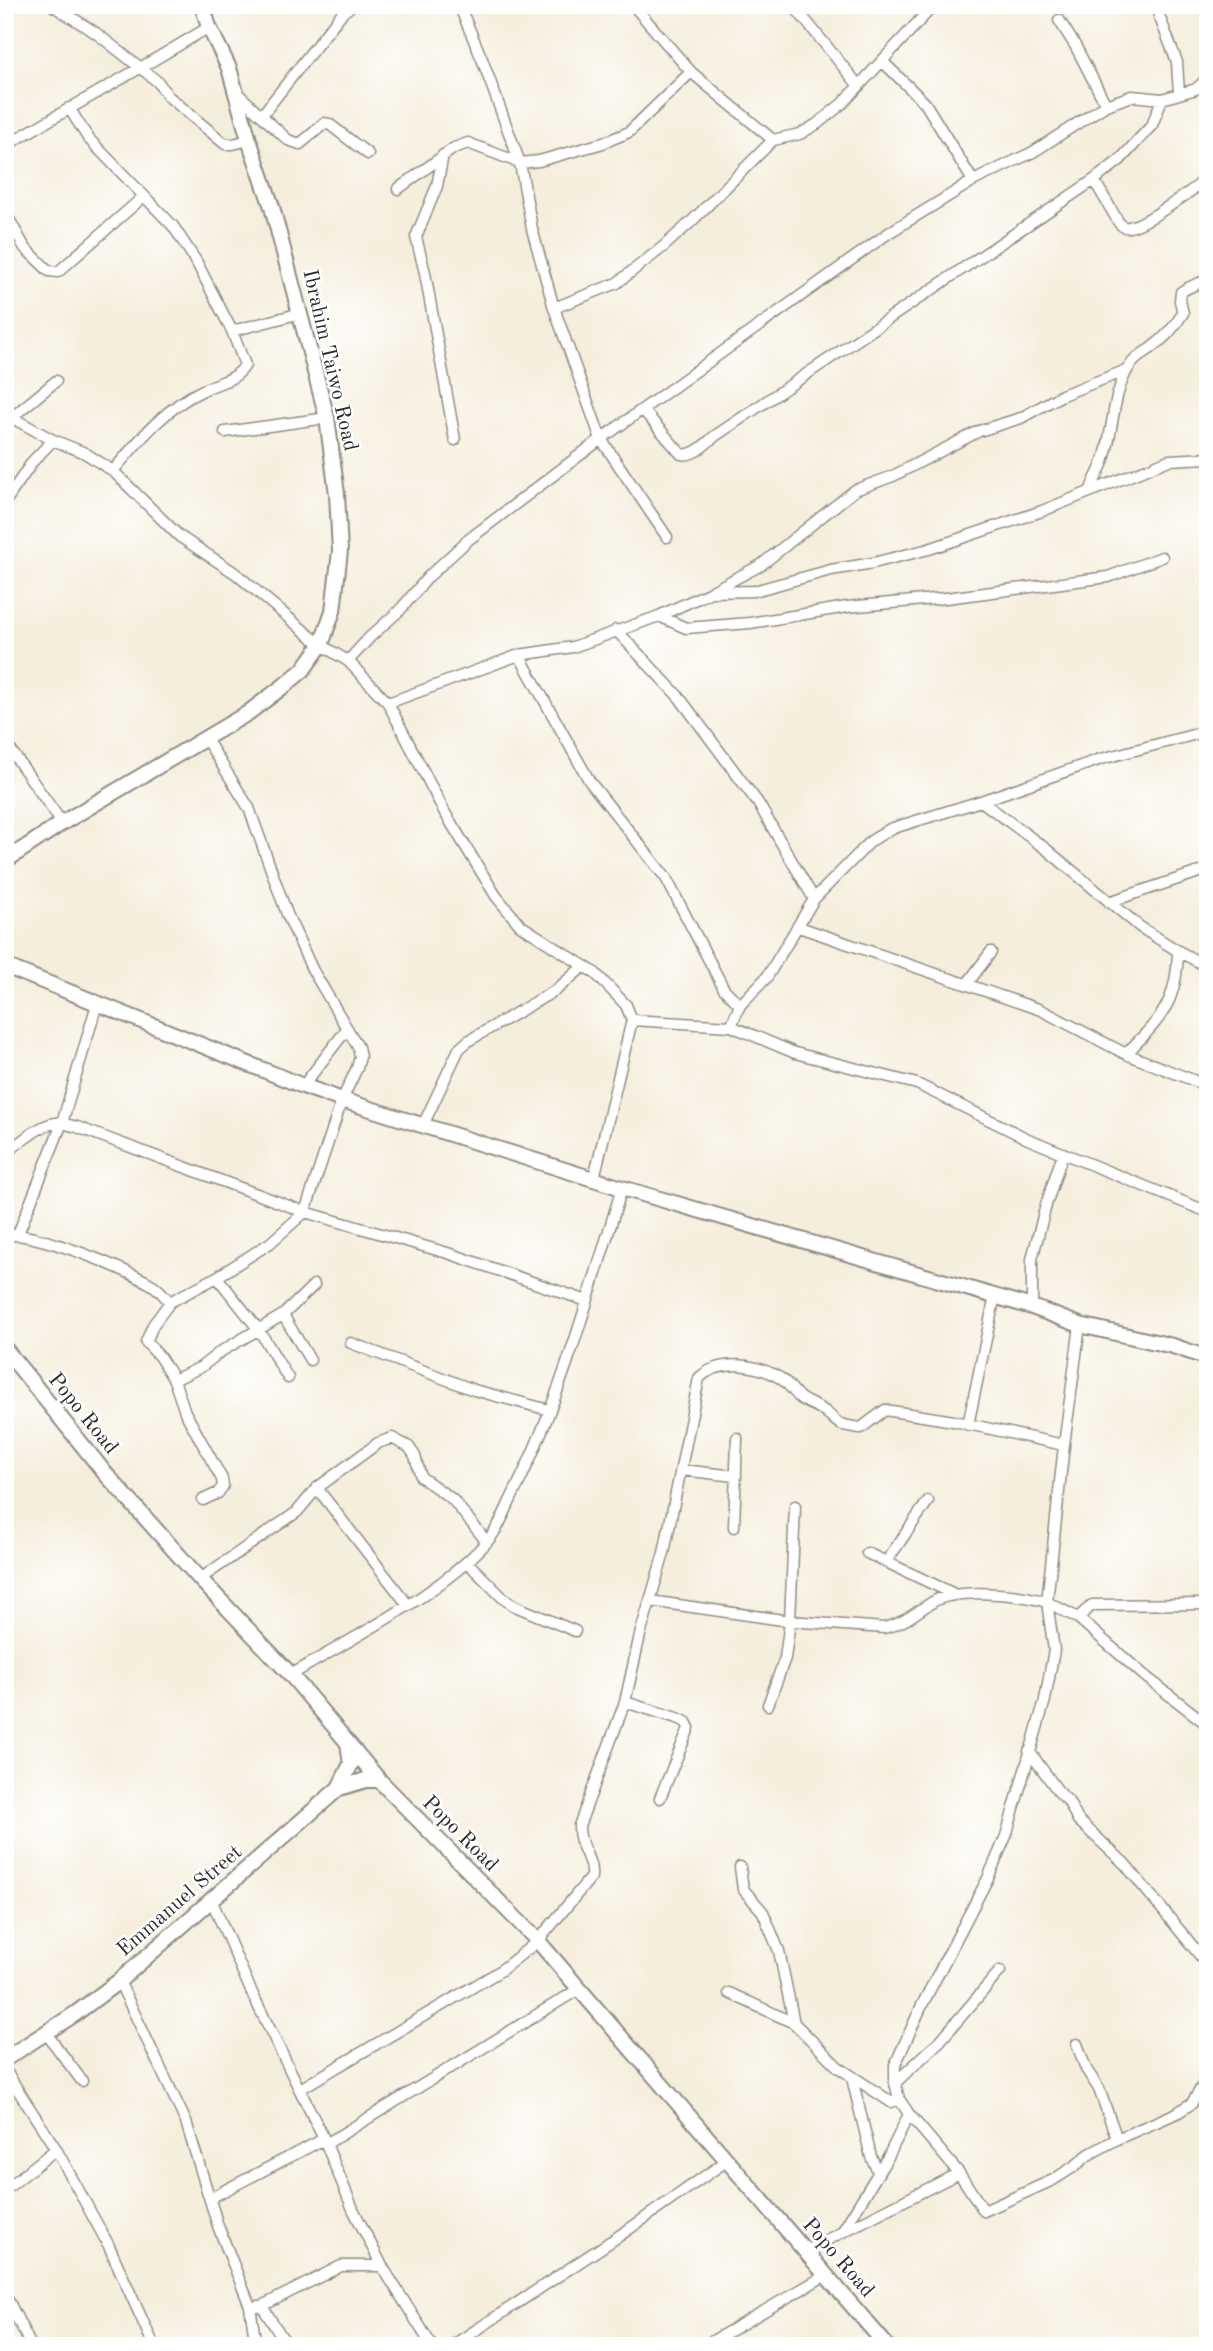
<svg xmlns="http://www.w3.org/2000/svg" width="1213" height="2351" viewBox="0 0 1213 2351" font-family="'Old Standard TT',serif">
<rect width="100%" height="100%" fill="#fff"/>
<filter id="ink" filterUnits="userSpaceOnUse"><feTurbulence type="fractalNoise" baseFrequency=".0143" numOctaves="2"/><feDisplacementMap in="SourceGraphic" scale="14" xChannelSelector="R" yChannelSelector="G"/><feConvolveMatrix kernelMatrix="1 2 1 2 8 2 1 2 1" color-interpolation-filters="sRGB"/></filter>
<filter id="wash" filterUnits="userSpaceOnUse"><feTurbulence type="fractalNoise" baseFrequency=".00686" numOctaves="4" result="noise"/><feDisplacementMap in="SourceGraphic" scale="28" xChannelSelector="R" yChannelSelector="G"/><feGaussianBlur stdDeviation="1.57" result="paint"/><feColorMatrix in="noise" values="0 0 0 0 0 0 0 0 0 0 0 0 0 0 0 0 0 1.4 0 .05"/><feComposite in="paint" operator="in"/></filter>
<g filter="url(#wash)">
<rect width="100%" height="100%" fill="#f5eedc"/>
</g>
<g filter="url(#ink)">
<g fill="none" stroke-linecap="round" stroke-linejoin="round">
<g stroke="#908c84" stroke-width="13">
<path id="minor" d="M 52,5 L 96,33 L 142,69 L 158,82 L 168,96 L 225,144 L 233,144 L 249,140
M 459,5 L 482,59 L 520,163 L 532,229 L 554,308 L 601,439 L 667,537
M 633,5 L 691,72 L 773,140
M 793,5 L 859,86
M 1155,5 L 1177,62 L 1179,94
M 1059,20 L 1076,47 L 1106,105
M 883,62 L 925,103 L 973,181
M 237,93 L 288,140 L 300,144 L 325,123 L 329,124 L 368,154
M 69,108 L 88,138 L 173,226 L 196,261 L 232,331 L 301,313
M 262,115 L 342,13 L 352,5
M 5,146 C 73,106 142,68 209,27
M 443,155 L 437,186 L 416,237 L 425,273 L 455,440
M 1094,180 L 1119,223 C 1123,226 1123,228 1129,227 C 1145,225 1195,189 1208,177
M 1201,183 L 1208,200
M 398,189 L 454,148 L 468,143 L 520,163 L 539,161 L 603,143 L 629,132 L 691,72
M 5,212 L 25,248 L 49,271 L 58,272 L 143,197
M 554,308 L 617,283 L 663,247 L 692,221 L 773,140 L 800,134 L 817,124 L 843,103 L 934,5
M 643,410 L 681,454 C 694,457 705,444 715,436 L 1094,180 L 1120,160 L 1152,125 L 1162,99
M 5,414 L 53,440 L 85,453 L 113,471 L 179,536 L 235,573 L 321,645 L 348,661 L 388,703 L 445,813 L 496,896 L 520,925 L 595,973 L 626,1005 L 632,1020 L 594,1178
M 11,418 L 56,381
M 225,432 L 327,418
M 113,471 C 139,440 166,407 203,390 C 218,382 236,381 245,365 L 232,331
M 1090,492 C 1094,479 1102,468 1105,456 C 1114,426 1112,395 1129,367 C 1134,359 1142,354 1150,349 C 1164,339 1174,329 1183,313 L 1180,301 L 1181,292 C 1189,286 1199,284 1208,279
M 5,502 L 33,461 L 53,440
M 714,590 L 761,565 L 855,490 L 893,476 L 979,431 L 1021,418 L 1062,395 L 1127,370
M 659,616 L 686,628 L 750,623 L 847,607 L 946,598 L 1108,577 L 1162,557
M 616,630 L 679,697 L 758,803 L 814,899
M 519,655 L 590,782 L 666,878 L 724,989 L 740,1005
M 348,661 L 370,637 L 400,610 L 429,576 L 468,540 L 601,439 L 890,232 L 973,181 L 1033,152 L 1106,105 L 1132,96 L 1162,99 L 1196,89 L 1208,78
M 388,703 L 519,655 L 573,647 L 659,616 L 711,592 L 754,591 L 831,570 L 873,563 L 929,549 L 1042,511 L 1169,460 L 1208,458
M 5,742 L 62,823
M 981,801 L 1046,849 L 1140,927 L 1178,951 L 1208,967
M 1109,902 L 1208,869
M 799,927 L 1041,1010 L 1126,1054 L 1208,1086
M 967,984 L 991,952
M 632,1020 L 731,1026 L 795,1053 L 917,1084 L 1028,1139 L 1208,1212
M 731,1026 L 740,1005 L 767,977 L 814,899 L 871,841 L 890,829 L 981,801 L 1101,759 L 1208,731
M 1126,1054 C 1161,1018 1177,1004 1178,951
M 303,1086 L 347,1029
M 423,1125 L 459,1049 L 468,1041 L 556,990 L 584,966
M 5,1153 C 21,1143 43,1120 62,1123 L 97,1004
M 18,1234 L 62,1123 L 77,1127 L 305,1212 L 451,1254 L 587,1301
M 5,1236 C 29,1228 131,1271 154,1286 C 160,1290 165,1297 170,1302
M 217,1277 L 259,1330 L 288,1378
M 1032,1307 L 1032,1259 L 1046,1205 L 1063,1153
M 283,1315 L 310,1360
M 1080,1325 L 1064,1445 L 1047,1602 L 1078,1618 L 1146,1677 L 1208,1725
M 351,1343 L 474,1390 L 549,1410
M 174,1380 L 201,1367 L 220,1352 L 283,1315 L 314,1285
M 968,1425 L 995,1296
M 681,1470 L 736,1476
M 317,1488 L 408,1605
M 203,1500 L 218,1493 L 223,1486 L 222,1479 L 185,1412 L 174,1380 L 159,1356 L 146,1342 L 153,1325 L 170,1302 L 217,1277 L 270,1243 L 305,1212 L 342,1100 L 357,1068 L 360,1057 L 358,1047 L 312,969 L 287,914 L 249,808 L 206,739
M 734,1527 L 737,1438
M 867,1553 L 952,1593
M 467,1562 L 503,1598 L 515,1606 L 575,1631
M 886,1562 L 928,1501
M 200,1579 L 297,1512 L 317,1488 L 378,1443 L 392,1438 L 409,1447 L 415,1456 L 421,1477 L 452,1499 L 487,1542
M 650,1601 L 790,1621 L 884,1628 C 905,1623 913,1614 931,1603 C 955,1587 1020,1594 1047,1602 L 1054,1650 L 1045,1700 L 1006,1836 L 988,1878 L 922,2005 L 895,2065 L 895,2083 L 899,2099 L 909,2114 L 959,2173 L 984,2211 L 1053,2180 L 1075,2166 L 1088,2155 L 1117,2139 L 1177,2113 L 1192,2103 L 1208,2077
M 1078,1618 L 1092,1605 L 1208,1604
M 291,1675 C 353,1637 436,1597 485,1544 C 500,1528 506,1508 516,1489 C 562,1395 591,1288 622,1188
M 625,1702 L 680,1719 L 686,1722 L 689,1728 L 660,1798
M 768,1705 L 785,1658 L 790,1621 L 795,1506
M 1029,1751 L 1058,1791 L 1068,1801 L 1078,1820 L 1125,1864 L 1208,1965
M 740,1867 L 743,1889 L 763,1912 L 779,1951 L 794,2023
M 211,1899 L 251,1991 L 324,2139 L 353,2209 L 382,2266 L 432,2346
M 119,1981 L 186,2122 L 218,2226 L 250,2306 L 256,2346
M 729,1993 L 794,2023 L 838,2067 L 891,2102 L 899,2099
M 46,2033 L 82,2081
M 1077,2044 L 1086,2069 L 1099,2089 L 1117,2139
M 5,2070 L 56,2149 L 109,2246 L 154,2346
M 852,2078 L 871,2157 L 878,2172
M 895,2083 L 940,2041 L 1000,1971
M 300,2089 L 500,1971 L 538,1941 L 591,1877 C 593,1858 578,1847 579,1826 L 625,1702 L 640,1635 L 664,1553 L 699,1378 C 720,1358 757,1364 780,1378 C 788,1383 793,1391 799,1397 C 807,1404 819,1406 827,1413 C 832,1417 835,1421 840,1424 C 846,1426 854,1427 861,1428 L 885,1410 L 954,1421 L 1064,1445
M 326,2144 L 579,1989
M 5,2190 L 56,2149
M 210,2198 L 324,2139
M 842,2232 L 888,2157 L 909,2114
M 805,2251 L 959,2173
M 5,2294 L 31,2346
M 257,2306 L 262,2306 L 281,2336 L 290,2346
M 262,2306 L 341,2266 L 382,2266
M 723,2335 L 730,2346
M 452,2346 L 622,2234 L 728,2160
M 704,2346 L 826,2275
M 1205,2346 L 1208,2344"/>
</g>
<g stroke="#908c84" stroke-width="18">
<path id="secondary" d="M 5,861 L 62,823 L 248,713 L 285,685 L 303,670 L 321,645 L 333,611 L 340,551 L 337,494 L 327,418 L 272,207 L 249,140 L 229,68 L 209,27 L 202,5
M 5,966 L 303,1086 L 342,1100 L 622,1188 L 1032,1307 L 1080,1325 L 1173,1346 L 1208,1358
M 5,1349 L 104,1472 L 200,1579 L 291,1675 L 379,1780 L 538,1941 L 887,2346
M 339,1788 L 351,1764 L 348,1743
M 5,2059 L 75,2014 L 119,1981 L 339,1788 L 366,1780 L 379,1780"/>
</g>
<use href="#minor" stroke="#fff" stroke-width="10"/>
<use href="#secondary" stroke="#fff" stroke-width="14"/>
</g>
</g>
<g text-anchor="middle" stroke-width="5" stroke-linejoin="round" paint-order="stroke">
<g font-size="21" fill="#2b2b2b" stroke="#fff">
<text transform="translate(331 360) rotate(77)" y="7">Ibrahim Taiwo Road</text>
<text transform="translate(84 1413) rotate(51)" y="7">Popo Road</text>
<text transform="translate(461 1833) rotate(45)" y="7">Popo Road</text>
<text transform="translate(179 1900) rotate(-41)" y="7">Emmanuel Street</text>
<text transform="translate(839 2257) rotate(49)" y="7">Popo Road</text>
</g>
</g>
<rect width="1213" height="2351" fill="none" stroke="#fff" stroke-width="28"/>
</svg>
